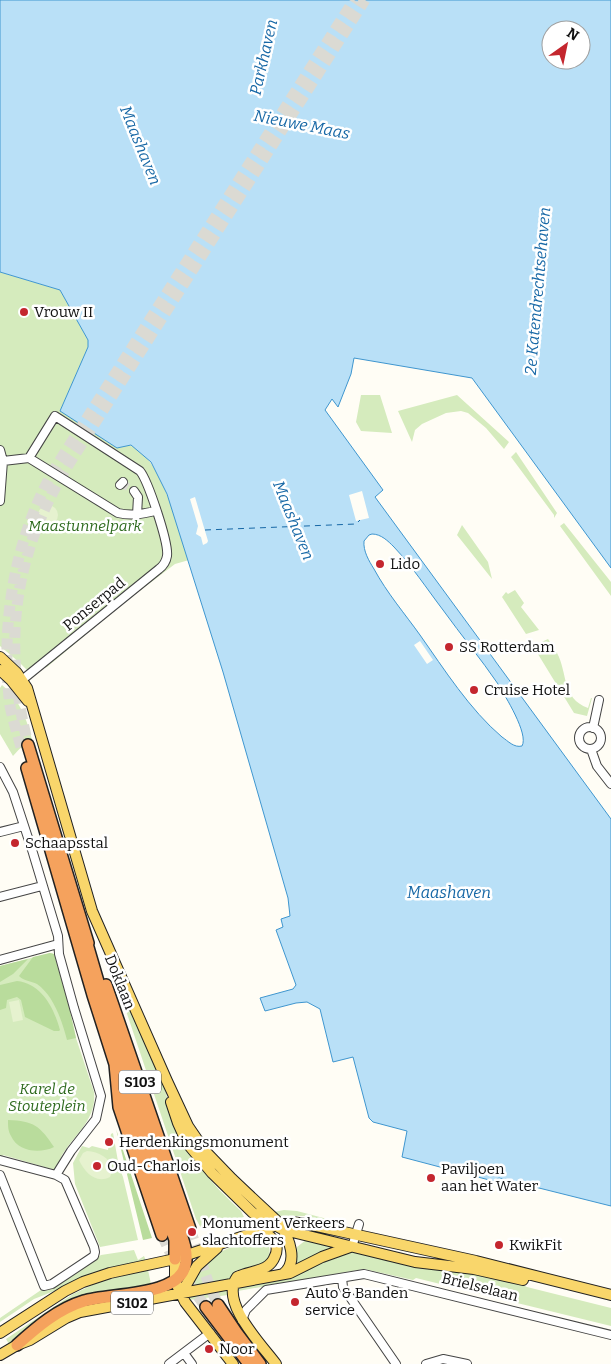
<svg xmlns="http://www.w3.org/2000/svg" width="611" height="1364" viewBox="0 0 611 1364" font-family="Bitter,serif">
<rect width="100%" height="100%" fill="#fffdf5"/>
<path fill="#d5ebbd" d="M 0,272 L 60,290 L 88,340 L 88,347 L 60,411 L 125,445 C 158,444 180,534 189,560 L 175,564 L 125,602 L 47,667 L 30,673 L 20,663 L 0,646 Z
M 361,395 L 380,395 L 392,433 L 361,431 L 356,422 Z
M 457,395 L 509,442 L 504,449 L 486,428 L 468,413 L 461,411 L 446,413 L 422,424 L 415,430 L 412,442 L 398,411 Z
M 516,452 L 557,513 L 554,518 L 554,515 L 511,457 Z
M 564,523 L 611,582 L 611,596 L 560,526 Z
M 462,525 L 488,562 L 492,579 L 457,535 Z
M 515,590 L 524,603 L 521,607 L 539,630 L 526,634 L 502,597 L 506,592 L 508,594 Z
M 548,639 C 551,644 555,648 557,653 C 568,673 561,698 588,708 L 591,698 L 592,698 L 587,716 L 574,713 L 533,646 Z
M 2,685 C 22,702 28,723 34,747 C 22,744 21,747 13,756 L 0,734 L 0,688 Z
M 50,953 L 54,954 L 69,1007 L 76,1038 L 94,1092 C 97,1119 75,1134 62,1155 C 60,1160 58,1165 55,1170 L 3,1155 L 2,1157 L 0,1157 L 0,966 Z
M 118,987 C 132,1015 147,1044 159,1073 C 165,1087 168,1102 173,1117 C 187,1157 211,1183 241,1211 L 244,1217 L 222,1226 L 202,1230 L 196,1219 Z
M 113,1133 L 119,1167 L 123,1177 L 138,1240 L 100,1247 L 75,1184 L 73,1163 L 82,1146 L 89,1148 L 92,1146 L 108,1150 L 111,1134 Z
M 284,1210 L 297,1211 L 346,1224 L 342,1225 L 305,1216 L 278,1216 L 274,1212 Z
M 258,1238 L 262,1238 C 272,1247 271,1252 266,1263 L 235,1271 L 229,1280 L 189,1287 C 207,1253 223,1249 258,1238 Z
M 306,1240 L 342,1246 L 297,1267 L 297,1247 Z
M 134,1250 L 138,1260 L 144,1256 L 146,1261 L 90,1277 L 34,1299 L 0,1322 L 0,1318 L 41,1290 L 48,1290 L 101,1255 Z
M 349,1252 L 364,1252 L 445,1270 L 513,1280 L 527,1287 L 611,1308 L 611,1326 L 416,1278 L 413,1280 L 364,1269 L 238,1291 L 239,1287 Z
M 148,1270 L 151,1284 L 149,1285 L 36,1324 L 9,1344 L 6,1339 L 73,1294 L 101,1281 Z
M 228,1289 L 228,1295 L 189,1300 L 189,1296 Z"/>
<path fill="#b9dc9c" d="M 50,953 L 54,954 L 69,1007 L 76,1038 L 67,1040 C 62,1021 54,996 37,984 C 31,981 24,981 19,976 L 33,957 Z
M 28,959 L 13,974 L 0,982 L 0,966 Z
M 17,981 C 42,984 54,1008 60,1030 L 59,1031 L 54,1031 L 25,1017 L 21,1000 L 17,997 L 7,1000 L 6,1008 L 0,1010 L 0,985 Z
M 8,1120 C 34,1121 40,1126 54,1147 C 40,1154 18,1152 11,1136 C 8,1131 8,1126 8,1120 Z
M 116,1129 L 152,1238 L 143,1240 Z"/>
<path fill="#e6f2cf" d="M38 515a10 10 0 1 1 20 0a10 10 0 1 1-20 0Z
M 19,1000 L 23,1020 L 13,1022 L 9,1002 Z
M 87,1151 C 99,1152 109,1157 113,1169 L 110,1177 C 96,1184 85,1173 79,1160 L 83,1153 Z"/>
<path fill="#b9e0f7" stroke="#3f96cf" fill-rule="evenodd" d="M 0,0 L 611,0 L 611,568 L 472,378 L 354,358 L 351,374 L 338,407 L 332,399 L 325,410 L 383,490 L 375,497 L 611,819 L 611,1206 L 499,1178 L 493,1181 L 402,1157 L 407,1131 L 373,1122 L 369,1118 L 353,1057 L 333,1062 L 320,1009 L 307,1002 L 296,1003 L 265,1011 L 260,998 L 293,989 L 296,985 L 276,930 L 283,927 L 281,919 L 290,916 L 288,898 L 223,672 L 167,494 L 151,462 L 131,445 L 117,448 L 60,411 L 88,347 L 88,340 L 60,290 L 0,272 ZM 551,30 L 581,30 L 581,60 L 551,60 ZM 372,534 C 381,534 388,541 394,547 C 412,566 427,589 443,610 C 461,635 481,659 498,684 C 505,696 529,734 522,746 C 514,748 508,741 502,737 C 470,710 444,669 420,635 C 405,614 387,593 374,569 C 369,561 363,551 364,541 L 369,535 Z"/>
<path fill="#fffdf5" d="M 362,491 L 369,518 L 356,521 L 349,495 Z
M 195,497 L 208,541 L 207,543 L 203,545 L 201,537 L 196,534 L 198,526 L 190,499 Z
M 420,641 L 433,660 L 427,664 L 414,645 Z"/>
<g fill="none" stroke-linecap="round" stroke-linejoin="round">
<path stroke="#1768a6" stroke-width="1" stroke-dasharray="6 5" stroke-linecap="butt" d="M 205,530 L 356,524 L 360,520"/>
<path stroke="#dbdad3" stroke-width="8" stroke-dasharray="8 4" stroke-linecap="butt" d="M 121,483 L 134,491"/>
<path stroke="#dbdad3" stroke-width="11" stroke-dasharray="11 5.5" stroke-linecap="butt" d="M 26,736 C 2,633 16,548 72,459 L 365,0
M 21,747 C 17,733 13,720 10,706 C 0,624 14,537 57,465 L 354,0
M 190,1229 L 208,1282 L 218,1305
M 162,1235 L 175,1263
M 188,1283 L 206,1307"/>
<g stroke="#444" stroke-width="10">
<path id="minor" d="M 0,450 L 3,461
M 120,485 L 123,482
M 134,491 L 138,497 L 137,515
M 0,501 L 3,461 L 29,458 L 118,513 C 131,516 142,514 155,511
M 22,680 L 159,569 C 163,566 166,562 167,556 C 169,543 148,481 140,471 L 55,416 L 29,458
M579 738a11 11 0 1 1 22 0a11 11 0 1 1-22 0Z
M 593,728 L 599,700
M 591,749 L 597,766 L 611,784
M 0,767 L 13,792 L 33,853 L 58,936 L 59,954 L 74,1008 L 101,1096 L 96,1119 L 71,1151 L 56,1175
M 0,832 L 24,826
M 0,897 L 42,886
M 0,960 L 58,944
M 0,1160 L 56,1175 L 65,1180 L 94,1247 L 95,1252 L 94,1256 L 52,1284 L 44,1286 L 0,1175
M 352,1247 L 359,1224
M 342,1278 L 343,1287 L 396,1364
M 242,1320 L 246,1310 L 266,1290 L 364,1274 L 611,1335
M 184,1353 L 192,1364
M 169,1364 L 210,1333
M 426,1364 L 443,1359 L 467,1364"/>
</g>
<g stroke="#222" stroke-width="12">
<path id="major" d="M 0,657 L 17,673 L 27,688 L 92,911 L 167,1081 L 188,1126 L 205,1151 L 232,1179 L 280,1224 C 289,1238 299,1262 283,1274
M 0,670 L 11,680 L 28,701
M 171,1102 L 178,1123 L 187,1143 L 212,1173 L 253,1213 L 284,1230 L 415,1262 L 474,1269 L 523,1280
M 261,1231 C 268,1234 273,1237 276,1244 C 277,1248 277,1252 275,1256 C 269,1273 250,1270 237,1277 C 219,1302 262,1345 276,1364
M 175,1259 L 175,1281 L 185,1302 L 233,1364
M 181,1294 L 197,1266 L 217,1248
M 0,1333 L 65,1291 L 83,1282 L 110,1273 L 175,1259 L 280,1224 L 292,1222 L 312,1225 L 476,1261 L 611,1295
M 0,1355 L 17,1345 L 30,1340 L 66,1318 L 80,1312 L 290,1273 L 322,1257 L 350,1247"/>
</g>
<g stroke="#222" stroke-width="14">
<path id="highway" d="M 28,745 L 88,943
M 27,768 L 93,995 L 115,1064 L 119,1107 L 162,1235
M 106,985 L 190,1229
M 122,1085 L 175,1240 L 175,1259
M 218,1305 L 236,1332 L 260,1364
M 206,1307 L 249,1364
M 17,1345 C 37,1327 58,1309 84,1301 C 109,1293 178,1297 185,1266 C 189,1253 182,1238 178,1225 L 106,1009 L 85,937"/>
</g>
<use href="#minor" stroke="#fff" stroke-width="8"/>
<use href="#major" stroke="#f9d66b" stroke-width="10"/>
<use href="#highway" stroke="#f5a25d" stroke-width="11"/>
</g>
<g fill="#c4262e" stroke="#fff" stroke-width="2">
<circle cx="24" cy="312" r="5"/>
<circle cx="380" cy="564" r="5"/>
<circle cx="449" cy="647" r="5"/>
<circle cx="474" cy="690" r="5"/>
<circle cx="15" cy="843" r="5"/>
<circle cx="109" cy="1142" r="5"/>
<circle cx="97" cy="1166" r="5"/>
<circle cx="431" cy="1178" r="5"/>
<circle cx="192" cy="1232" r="5"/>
<circle cx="499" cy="1245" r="5"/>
<circle cx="295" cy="1302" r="5"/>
<circle cx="209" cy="1349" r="5"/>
</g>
<g text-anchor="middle" stroke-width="5" stroke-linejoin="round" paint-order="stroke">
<g fill="#fff" stroke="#585858" stroke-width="1">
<rect x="119" y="1070.5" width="42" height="23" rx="4"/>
<rect x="111" y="1291.5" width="42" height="23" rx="4"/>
</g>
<g font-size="14" font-weight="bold" fill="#111">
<text x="140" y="1087">S103</text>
<text x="132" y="1308">S102</text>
</g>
<g font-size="15" fill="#111" stroke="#fff" text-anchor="start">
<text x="34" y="317">Vrouw II</text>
<text x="390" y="569">Lido</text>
<text x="459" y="652">SS Rotterdam</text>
<text x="484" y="695">Cruise Hotel</text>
<text x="25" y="848">Schaapsstal</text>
<text x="119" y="1147">Herdenkingsmonument</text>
<text x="107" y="1171">Oud-Charlois</text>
<text x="441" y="1174">Paviljoen<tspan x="441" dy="17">aan het Water</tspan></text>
<text x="202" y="1228">Monument Verkeers<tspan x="202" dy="17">slachtoffers</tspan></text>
<text x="509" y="1250">KwikFit</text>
<text x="305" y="1298">Auto &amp; Banden<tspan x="305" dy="17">service</tspan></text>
<text x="219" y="1354">Noor</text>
</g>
<g font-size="15" font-style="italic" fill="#2f6b1f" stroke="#fff">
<text x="85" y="531">Maastunnelpark</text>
<text x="47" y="1094">Karel de<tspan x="47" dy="17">Stouteplein</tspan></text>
</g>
<g font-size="15" fill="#111" stroke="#fff">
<text transform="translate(94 604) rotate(-39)" y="5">Ponserpad</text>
<text transform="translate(120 982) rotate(68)" y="5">Doklaan</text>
<text transform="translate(480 1287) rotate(14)" y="5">Brielselaan</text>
</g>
<g font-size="16" font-style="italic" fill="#1768a6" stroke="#fff">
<text transform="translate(263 57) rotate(-77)" y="6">Parkhaven</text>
<text transform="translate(302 124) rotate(11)" y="6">Nieuwe Maas</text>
<text transform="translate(141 145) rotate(68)" y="6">Maashaven</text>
<text transform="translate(537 291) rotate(-85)" y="6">2e Katendrechtsehaven</text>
<text transform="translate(294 520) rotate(68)" y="6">Maashaven</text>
<text x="449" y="898">Maashaven</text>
</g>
</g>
<g transform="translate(566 45) rotate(33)"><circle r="24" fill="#ffffff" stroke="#a0a0a0"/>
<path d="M0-4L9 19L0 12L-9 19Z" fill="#c4262e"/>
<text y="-8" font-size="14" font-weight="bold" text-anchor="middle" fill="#111111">N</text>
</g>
</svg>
